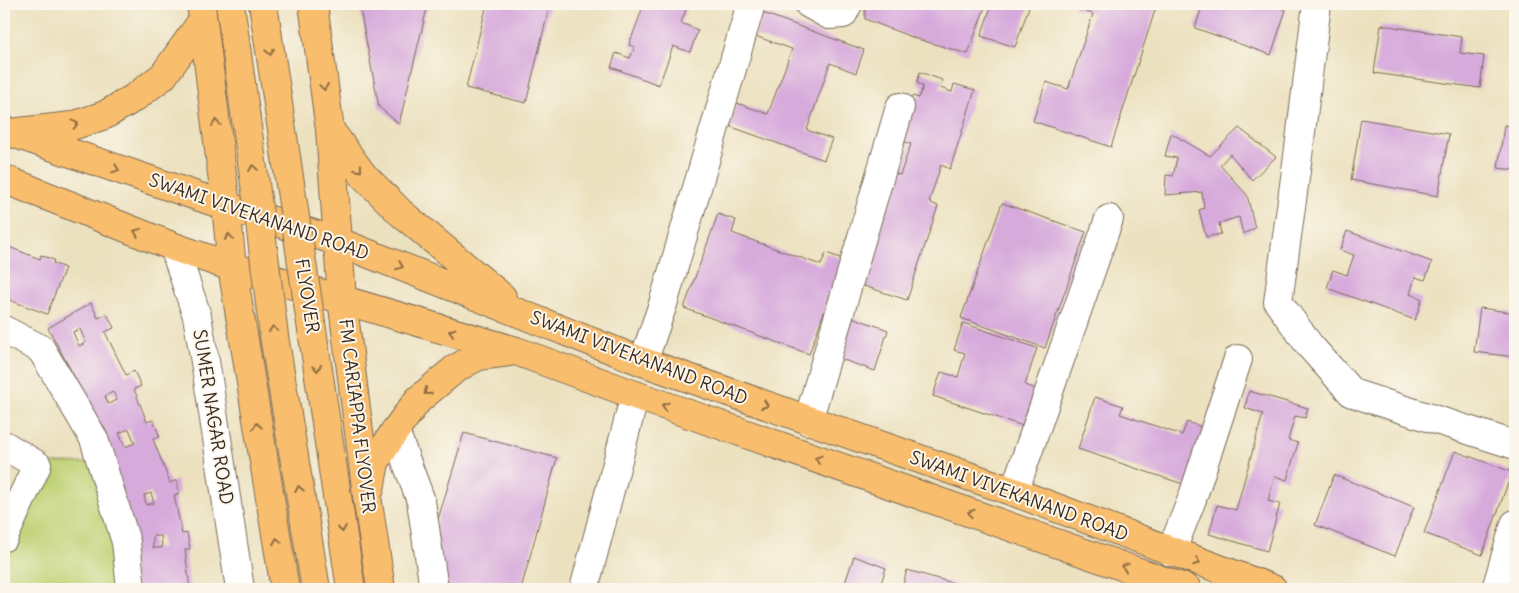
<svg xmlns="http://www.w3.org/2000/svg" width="1519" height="593" viewBox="0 0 1519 593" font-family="Delius,sans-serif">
<rect width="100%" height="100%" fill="#fbf7ec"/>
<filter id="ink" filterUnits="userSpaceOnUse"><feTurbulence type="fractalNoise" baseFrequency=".02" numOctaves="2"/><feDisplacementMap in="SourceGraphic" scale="10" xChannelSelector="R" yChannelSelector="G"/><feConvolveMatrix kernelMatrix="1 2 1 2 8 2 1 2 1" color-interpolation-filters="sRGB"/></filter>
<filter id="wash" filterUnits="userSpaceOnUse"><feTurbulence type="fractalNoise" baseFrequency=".0096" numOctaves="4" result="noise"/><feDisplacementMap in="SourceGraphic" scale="20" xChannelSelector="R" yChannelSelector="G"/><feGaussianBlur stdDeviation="1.12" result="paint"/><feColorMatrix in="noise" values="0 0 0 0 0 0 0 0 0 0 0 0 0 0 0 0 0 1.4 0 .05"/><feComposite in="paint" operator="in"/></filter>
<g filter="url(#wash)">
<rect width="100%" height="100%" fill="#ece1bf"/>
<path fill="#c0d274" stroke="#7e7e49" d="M 50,463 L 91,463 L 121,551 L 124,589 L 4,589 L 4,564 Z"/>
<g id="blocks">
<path fill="#d7aadc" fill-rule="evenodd" d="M 359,4 L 428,4 L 399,124 L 379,107 Z
M 487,4 L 550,4 L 526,103 L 466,88 Z
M 644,4 L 688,4 L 681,23 L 698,30 L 690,52 L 673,46 L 659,85 L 611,67 L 616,53 L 630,58 L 635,47 L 629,45 Z
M 865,4 L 986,4 L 968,54 L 914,38 L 865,19 Z
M 992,4 L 1030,4 L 1015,47 L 981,36 Z
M 1076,4 L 1157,4 L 1111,147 L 1033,121 L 1046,82 L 1068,89 L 1093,14 L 1074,8 Z
M 1203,4 L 1268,4 L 1286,10 L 1271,55 L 1195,28 Z
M 763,13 L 864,50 L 856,73 L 830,63 L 807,130 L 832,139 L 824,160 L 729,126 L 737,103 L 768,114 L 792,49 L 755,36 Z
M 1381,25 L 1462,37 L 1460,53 L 1484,56 L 1480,88 L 1374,73 Z
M 920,72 L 942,80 L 940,88 L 952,92 L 954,84 L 975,90 L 950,169 L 941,165 L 929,202 L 938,206 L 907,300 L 852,282 L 888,171 L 900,175 L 911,144 L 898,140 L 912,96 L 919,98 L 923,86 L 917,83 Z
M 1361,119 L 1449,134 L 1438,196 L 1351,180 Z
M 1504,125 L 1515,127 L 1515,170 L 1498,168 Z
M 1239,128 L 1276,157 L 1252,180 L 1230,154 L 1220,165 L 1247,195 L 1255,228 L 1243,234 L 1239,217 L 1219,223 L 1221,234 L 1206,237 L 1199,210 L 1204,208 L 1202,192 L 1165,195 L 1166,175 L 1173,176 L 1177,158 L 1165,156 L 1171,133 L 1210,156 Z
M 1002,203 L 1086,232 L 1045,348 L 961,318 Z
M 718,214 L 736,220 L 732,233 L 821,265 L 826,253 L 843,259 L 809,354 L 684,308 Z
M 1347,231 L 1432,262 L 1425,280 L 1415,277 L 1410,294 L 1422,299 L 1415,320 L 1327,288 L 1333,270 L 1347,275 L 1354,255 L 1340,250 Z
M 4,245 L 40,259 L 41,255 L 54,260 L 53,263 L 65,268 L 47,314 L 4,298 Z
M 91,303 L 98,318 L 107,314 L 114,328 L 105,332 L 126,375 L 134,371 L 141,386 L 134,389 L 147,422 L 153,420 L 160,437 L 153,439 L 170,483 L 177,480 L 179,494 L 174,495 L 182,534 L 187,533 L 190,549 L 185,550 L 190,589 L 137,589 L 93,411 L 48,328 ZM 80,329 L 86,343 L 79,346 L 73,332 ZM 113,392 L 117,400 L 108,404 L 105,396 ZM 129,429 L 135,443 L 125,447 L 119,433 ZM 151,493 L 154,503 L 146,505 L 144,495 ZM 153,536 L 161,536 L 162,548 L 153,548 Z
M 1480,308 L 1515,313 L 1515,357 L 1474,352 Z
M 846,315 L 888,330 L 875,371 L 832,356 Z
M 963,323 L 1037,348 L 1025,385 L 1042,391 L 1029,428 L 933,396 L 941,372 L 958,377 L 965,353 L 954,350 Z
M 1249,391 L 1308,408 L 1305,418 L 1295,416 L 1288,440 L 1298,443 L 1287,480 L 1275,476 L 1268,501 L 1280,504 L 1267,551 L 1209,534 L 1217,505 L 1236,510 L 1244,481 L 1263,414 L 1245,408 Z
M 1095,397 L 1123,406 L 1120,414 L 1182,435 L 1187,422 L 1214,431 L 1195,488 L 1078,449 Z
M 464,433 L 557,458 L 521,589 L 439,589 L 433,536 Z
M 1455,451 L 1512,472 L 1482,555 L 1424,533 Z
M 1334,475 L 1414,507 L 1395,556 L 1315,525 Z
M 854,556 L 886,568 L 879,589 L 843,589 Z
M 907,570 L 956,584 L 954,589 L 902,589 Z"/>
</g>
</g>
<g filter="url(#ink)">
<use href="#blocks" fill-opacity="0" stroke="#796a56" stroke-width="1"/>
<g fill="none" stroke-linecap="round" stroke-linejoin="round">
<g stroke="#796a56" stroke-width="30">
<path id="minor" d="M 809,4 L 829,15 L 843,14 L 848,4
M 1317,4 L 1298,156 L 1278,302 L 1310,346 L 1352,393 L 1515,445
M 174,247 L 197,316 L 207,373 L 240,589
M 4,330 L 41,349 L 94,439 L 126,542 L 131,589
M 643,362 L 663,304 L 751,4
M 808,421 L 900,107
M 395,431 L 421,501 L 434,589
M 4,445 L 37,465 L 4,537
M 1014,492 L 1109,219
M 1171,552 L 1192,499 L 1238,359
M 584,589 L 635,395
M 1496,589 L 1515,524"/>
</g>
<g stroke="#796a56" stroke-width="30">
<path id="major" d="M 201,4 L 226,206 L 232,267 L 285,589
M 313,4 L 330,130 L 342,299 L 368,503 L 381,589
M 4,130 L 226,206 L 339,242 L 643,362 L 1014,492 L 1273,589
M 330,130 L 363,175 L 401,213 L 502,297
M 19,132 L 72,126 L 105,115 L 134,98 L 163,76 L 203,20
M 4,179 L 174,247 L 232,267 L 516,351 L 635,395 L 1187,589
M 370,489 L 375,462 L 395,431 L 418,400 L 455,369 L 478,356 L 509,352"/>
</g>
<use href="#minor" stroke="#fff" stroke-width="28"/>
<use href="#major" stroke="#f9be6d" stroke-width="28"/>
<g stroke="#796a56" stroke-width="30" stroke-linecap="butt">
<path id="major-bridge" d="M 230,4 L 256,191 L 274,336 L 316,589
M 263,4 L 351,589"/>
</g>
<use href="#major-bridge" stroke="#f9be6d" stroke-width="28"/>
</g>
<defs><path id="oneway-chevron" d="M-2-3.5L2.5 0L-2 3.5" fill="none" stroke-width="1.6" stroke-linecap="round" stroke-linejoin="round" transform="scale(1.25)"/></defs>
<g stroke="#906d42">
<use href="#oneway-chevron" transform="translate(270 52) rotate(81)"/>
<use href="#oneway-chevron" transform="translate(324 87) rotate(82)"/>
<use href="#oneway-chevron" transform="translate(216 123) rotate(-97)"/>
<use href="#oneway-chevron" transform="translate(75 124) rotate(-15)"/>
<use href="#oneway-chevron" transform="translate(253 168) rotate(-98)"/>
<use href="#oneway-chevron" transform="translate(116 169) rotate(19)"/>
<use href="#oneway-chevron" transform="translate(359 169) rotate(52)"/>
<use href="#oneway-chevron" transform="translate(137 232) rotate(-158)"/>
<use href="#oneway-chevron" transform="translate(229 237) rotate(-95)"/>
<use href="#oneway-chevron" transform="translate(400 266) rotate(21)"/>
<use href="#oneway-chevron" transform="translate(273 329) rotate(-97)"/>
<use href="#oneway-chevron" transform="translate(452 332) rotate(-164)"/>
<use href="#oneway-chevron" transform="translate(317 368) rotate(81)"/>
<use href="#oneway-chevron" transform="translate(427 392) rotate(140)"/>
<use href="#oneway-chevron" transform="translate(765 405) rotate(20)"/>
<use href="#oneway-chevron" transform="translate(665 406) rotate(-161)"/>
<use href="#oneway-chevron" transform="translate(257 426) rotate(-99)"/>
<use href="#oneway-chevron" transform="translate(818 459) rotate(-161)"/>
<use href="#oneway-chevron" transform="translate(299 489) rotate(-100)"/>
<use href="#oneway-chevron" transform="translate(971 513) rotate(-161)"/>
<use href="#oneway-chevron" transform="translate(342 529) rotate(81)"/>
<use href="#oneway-chevron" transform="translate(277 541) rotate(-100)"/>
<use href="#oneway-chevron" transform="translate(1197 562) rotate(20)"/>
<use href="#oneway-chevron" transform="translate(1125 567) rotate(-161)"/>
</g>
</g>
<g text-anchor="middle" stroke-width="4" stroke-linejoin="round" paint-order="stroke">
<g font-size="18" fill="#3b2a1e" stroke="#fbf7ec">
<text transform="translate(259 217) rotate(19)" y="6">SWAMI VIVEKANAND ROAD</text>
<text transform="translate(307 296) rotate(81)" y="6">FLYOVER</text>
<text transform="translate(639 358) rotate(21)" y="6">SWAMI VIVEKANAND ROAD</text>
<text transform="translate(357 416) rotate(83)" y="6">FM CARIAPPA FLYOVER</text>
<text transform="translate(213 417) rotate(81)" y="6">SUMER NAGAR ROAD</text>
<text transform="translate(1019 496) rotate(20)" y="6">SWAMI VIVEKANAND ROAD</text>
</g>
</g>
<rect width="1519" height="593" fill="none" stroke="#fbf7ec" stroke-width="20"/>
</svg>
